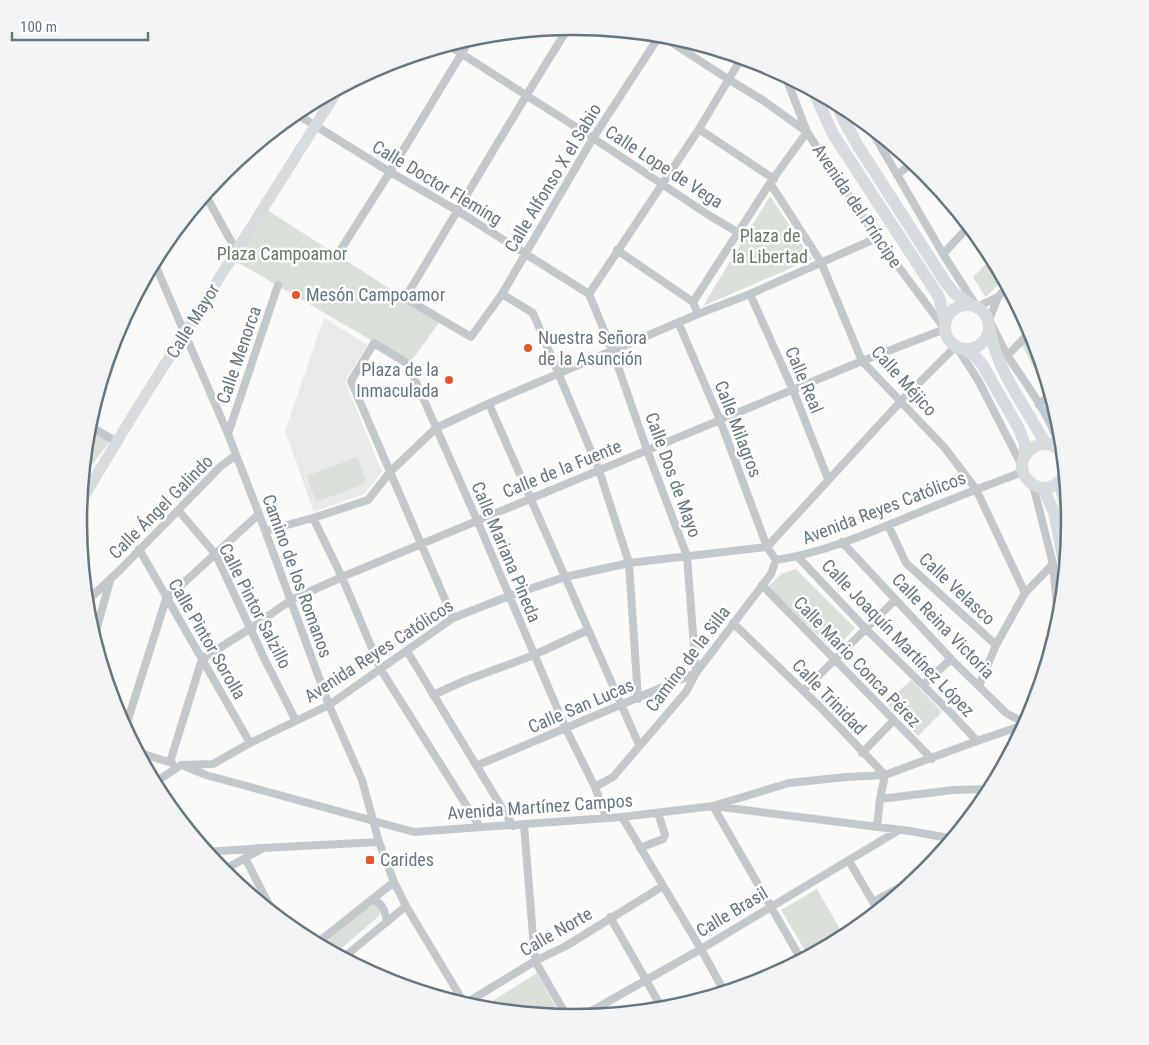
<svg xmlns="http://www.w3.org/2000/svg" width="1149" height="1045" viewBox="0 0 1149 1045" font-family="'Roboto Condensed',sans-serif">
<rect width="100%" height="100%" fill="#fafaf8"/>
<path fill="#e8e9e9" d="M 324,318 L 367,345 L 345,381 L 382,472 L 364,494 L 314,512 L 285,431 Z"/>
<path fill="#dadfd7" d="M 770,196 L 812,259 L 703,306 Z
M 264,208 L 440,321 L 410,363 L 232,259 Z
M 993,257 L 1004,279 L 987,296 L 985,296 L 973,277 Z
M 1033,334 L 1041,360 L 1034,368 L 1022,345 Z
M 88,426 L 111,440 L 86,473 L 83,471 Z
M 357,457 L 367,483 L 316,502 L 307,476 Z
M 796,569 L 855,628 L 834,650 L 768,587 L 781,574 Z
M 911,680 L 942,712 L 918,736 L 886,703 Z
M 817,889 L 845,938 L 809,957 L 781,910 Z
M 375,903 L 381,910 L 380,915 L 335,954 L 320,947 L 368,905 Z
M 537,973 L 562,1018 L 480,1009 Z"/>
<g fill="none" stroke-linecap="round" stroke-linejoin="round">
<path stroke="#c3c8cc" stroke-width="8" d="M 569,27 C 512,116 460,208 405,298 L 471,337 L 502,294 L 593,138 L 660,35
M 660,35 L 728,79 L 764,101 L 807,132 L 770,183 L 693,302 L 698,314
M 448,45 L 593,138 L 710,216 L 739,233
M 295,113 L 390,172 L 458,211 L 589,294
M 869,126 L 943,254 L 977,307 L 998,297 L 1008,286
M 699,129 L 774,179
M 897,175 L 913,162
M 770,183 L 821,262 L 862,361 L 944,447 L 976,489 L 1025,593
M 205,194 L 237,252
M 617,250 L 693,302
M 338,254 L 390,172 L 471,38
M 943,254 L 970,225
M 154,262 L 228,434 L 259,514 L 329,705 L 362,780 L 379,842 L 394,882 L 406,906 L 466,1006
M 502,294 L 533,313 L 599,470 L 629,563 L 638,699
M 589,294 L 699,129 L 742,57
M 750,294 L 793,390 L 828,479
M 998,297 L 989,320 C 996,333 1002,346 1009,358 C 1024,381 1056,424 1059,449
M 679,324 L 720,420 L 767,547 L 901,401 L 956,346 L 978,380 L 1021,464
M 1008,355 L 1032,330
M 489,404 L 639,745
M 1039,405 L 1051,393
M 88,425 L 117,442
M 228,434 L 278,285
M 1033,485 L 1053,564 L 1059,627
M 179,511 L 216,555 L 265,660 L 296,721
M 313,518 L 342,577 L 381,670 L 480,827
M 888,525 L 906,563 L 996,645
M 265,531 L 313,518 L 368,500 L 390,472 L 436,428 L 492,402 L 698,314 L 750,294 L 877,238
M 842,542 L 951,659 L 1006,713 L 1017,719 L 1028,723
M 139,549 L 250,743
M 798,557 L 865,628 L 951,713 L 977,741
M 762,585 L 932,759
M 86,602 L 121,569 L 221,466 L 236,455
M 453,618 L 351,381 L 374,343 L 408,364 L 477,520 L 566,729 L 595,787
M 733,623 L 821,708 L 885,775 L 880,799
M 94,638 L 110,581
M 407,651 L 513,826
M 923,685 L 951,659
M 979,686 L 996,645 L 1025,593 L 1053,564
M 803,691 L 895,600
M 433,695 L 464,681 L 534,655 L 588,630
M 125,729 L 166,599 L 259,514
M 137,752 L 172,763
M 862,753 L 893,721
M 170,762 L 202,659 L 251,628 L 291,600 L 342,577 L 862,361 L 945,329 L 877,238 L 807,132 L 785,75
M 478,765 L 696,673 L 687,556 L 647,450 L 613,352 L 589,294
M 186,767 L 206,775 L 414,832 L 622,817 L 713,806 L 910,831 L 954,839
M 154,783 L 181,765 L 213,764 L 250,743 L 329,705 L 453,618 L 509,596 L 565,577 L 629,563 L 767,547 L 776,560 C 822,553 867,534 910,516 C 947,501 985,486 1023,472
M 606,817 L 595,787 L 613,777 L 686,692 L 696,673 L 771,574 L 776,560
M 622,817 L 701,949 L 725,993
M 524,825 L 535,961 L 568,1018
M 877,827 L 880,799 L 953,790 L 992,789
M 640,848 L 663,839 L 665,835 L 658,813
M 206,852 L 262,848
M 245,858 L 275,916
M 849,861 L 879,912
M 222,871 L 263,848 L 379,842
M 372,899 C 383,904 385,910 387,922
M 873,902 L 923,875
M 610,917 L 663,1010
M 316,944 L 394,882
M 343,958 L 406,906
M 802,961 L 713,806 L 789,783 L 846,777 L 885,775 L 977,741 L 1027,724
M 463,1005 L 535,961 L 566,946 L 663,886
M 579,1018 L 701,949 L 899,830"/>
<path stroke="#d6dbdf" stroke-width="11" d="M 80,503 L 133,415 L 339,88"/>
<path stroke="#d6dbdf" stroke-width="12" d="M 813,90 L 833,134 L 939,297 L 945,322
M 836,102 L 843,119 L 858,146 L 946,283 L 955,294 L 972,305
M945 327a22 22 0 1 1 44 0a22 22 0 1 1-44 0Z
M 990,330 C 995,367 1027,410 1046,444
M 962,349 L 974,355 L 982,364 L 1018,427 L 1025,444 L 1025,456
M 1064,456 C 1047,427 1007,457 1028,480 C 1032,485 1039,488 1045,488 C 1055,487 1062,481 1066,472
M 1060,482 L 1070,529
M 1043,488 L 1054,512 L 1066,572"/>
</g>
<g fill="#e4572e" stroke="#fff" stroke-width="2">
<circle cx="296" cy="295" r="5"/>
<circle cx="528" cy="348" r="5"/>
<circle cx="449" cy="380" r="5"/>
<rect x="365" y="855" width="10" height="10" rx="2.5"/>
</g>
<g text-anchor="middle" stroke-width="5" stroke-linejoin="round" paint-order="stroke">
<g font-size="18" fill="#657683" stroke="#fff">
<text transform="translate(664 167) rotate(33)" y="6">Calle Lope de Vega</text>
<text transform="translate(553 178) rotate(-59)" y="6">Calle Alfonso X el Sabio</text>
<text transform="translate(437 183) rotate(31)" y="6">Calle Doctor Fleming</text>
<text transform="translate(857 206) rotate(56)" y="6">Avenida del Príncipe</text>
<text transform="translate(193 321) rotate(-58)" y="6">Calle Mayor</text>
<text transform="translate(239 355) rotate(-71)" y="6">Calle Menorca</text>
<text transform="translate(804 380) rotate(67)" y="6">Calle Real</text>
<text transform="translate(904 381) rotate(48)" y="6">Calle Méjico</text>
<text transform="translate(738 429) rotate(69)" y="6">Calle Milagros</text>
<text transform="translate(562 469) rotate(-22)" y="6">Calle de la Fuente</text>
<text transform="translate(673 475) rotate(70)" y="6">Calle Dos de Mayo</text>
<text transform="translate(161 507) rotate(-45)" y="6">Calle Ángel Galindo</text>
<text transform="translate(884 508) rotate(-21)" y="6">Avenida Reyes Católicos</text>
<text transform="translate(506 552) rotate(67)" y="6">Calle Mariana Pineda</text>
<text transform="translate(297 576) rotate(70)" y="6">Camino de los Romanos</text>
<text transform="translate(957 589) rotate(43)" y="6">Calle Velasco</text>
<text transform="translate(255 606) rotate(63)" y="6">Calle Pintor Salzillo</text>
<text transform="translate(943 626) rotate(46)" y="6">Calle Reina Victoria</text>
<text transform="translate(898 638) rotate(46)" y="6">Calle Joaquín Martínez López</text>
<text transform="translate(207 639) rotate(60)" y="6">Calle Pintor Sorolla</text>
<text transform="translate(379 651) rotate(-33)" y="6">Avenida Reyes Católicos</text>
<text transform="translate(688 659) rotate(-53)" y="6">Camino de la Silla</text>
<text transform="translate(857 662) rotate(46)" y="6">Calle Mario Conca Pérez</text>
<text transform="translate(829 697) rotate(46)" y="6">Calle Trinidad</text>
<text transform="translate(581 706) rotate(-23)" y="6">Calle San Lucas</text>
<text transform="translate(540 807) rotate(-4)" y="6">Avenida Martínez Campos</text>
<text transform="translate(732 912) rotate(-31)" y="6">Calle Brasil</text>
<text transform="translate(556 932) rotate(-30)" y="6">Calle Norte</text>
</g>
<g font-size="18" fill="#687a64" stroke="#fff">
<text x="770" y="242">Plaza de<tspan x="770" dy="21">la Libertad</tspan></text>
<text x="282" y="260">Plaza Campoamor</text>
</g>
<g font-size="18" fill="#657683" stroke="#fff" text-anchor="start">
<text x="306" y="301">Mesón Campoamor</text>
<text x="538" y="344">Nuestra Señora<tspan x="538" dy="21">de la Asunción</tspan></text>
<text x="439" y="376" text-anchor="end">Plaza de la<tspan x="439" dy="21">Inmaculada</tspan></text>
<text x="380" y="866">Carides</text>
</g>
</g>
<path d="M0 0H1149V1045H0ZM87 522a487 487 0 1 1 974 0a487 487 0 1 1-974 0Z" fill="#f3f4f5" fill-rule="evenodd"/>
<path fill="none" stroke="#657683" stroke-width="2.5" d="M87 522a487 487 0 1 1 974 0a487 487 0 1 1-974 0Z"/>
<path d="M12 32v8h136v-8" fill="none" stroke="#657683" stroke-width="2.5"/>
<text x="20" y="32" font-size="15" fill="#657683" stroke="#ffffff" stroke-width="4" paint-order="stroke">100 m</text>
</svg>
